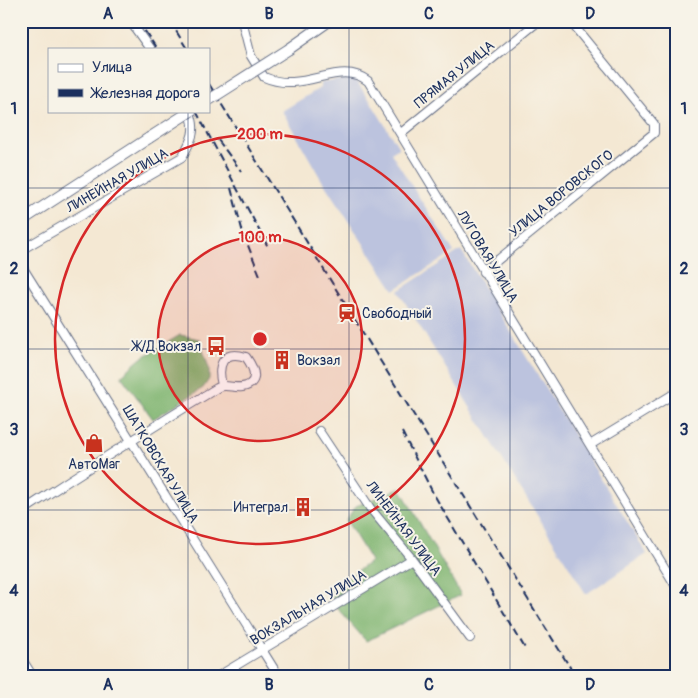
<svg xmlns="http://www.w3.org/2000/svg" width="698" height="698" viewBox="0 0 698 698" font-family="Pangolin,sans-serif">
<rect width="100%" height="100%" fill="#f7f3e8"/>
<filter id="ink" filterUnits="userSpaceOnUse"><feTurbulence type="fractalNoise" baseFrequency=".02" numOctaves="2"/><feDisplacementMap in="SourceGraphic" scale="10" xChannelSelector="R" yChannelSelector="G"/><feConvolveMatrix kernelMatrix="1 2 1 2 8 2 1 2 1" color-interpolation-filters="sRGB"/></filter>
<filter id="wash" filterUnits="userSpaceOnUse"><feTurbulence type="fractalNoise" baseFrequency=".0096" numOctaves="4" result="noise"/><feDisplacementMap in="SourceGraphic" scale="20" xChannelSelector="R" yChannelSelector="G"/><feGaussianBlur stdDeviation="1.12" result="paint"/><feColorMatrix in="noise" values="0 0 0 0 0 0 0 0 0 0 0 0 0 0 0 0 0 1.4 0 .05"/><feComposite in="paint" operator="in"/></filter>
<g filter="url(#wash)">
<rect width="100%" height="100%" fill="#f4e8d3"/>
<path fill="#bcc3de" d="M 350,78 L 357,82 L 369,99 L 399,148 L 391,153 L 454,252 L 394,290 L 321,179 L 282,111 L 320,88 L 321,83 Z
M 461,250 L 647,554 L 586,594 L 398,291 Z"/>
<path fill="#80b571" stroke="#4e7268" d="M 180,335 L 199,339 L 209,368 L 209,379 L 203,388 L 153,419 L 121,376 L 140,359 Z
M 400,488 L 461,595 L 366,641 L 338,609 L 329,591 L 371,561 L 346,520 L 356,506 Z"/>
</g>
<g filter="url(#ink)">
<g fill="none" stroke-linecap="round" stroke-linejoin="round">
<g stroke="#677087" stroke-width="10">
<path id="minor" d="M 130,21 L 150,49
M 242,21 L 251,56 L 264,77 C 304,95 339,58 368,81 L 677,588
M 401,133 L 535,24 L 550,21
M 21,250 L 182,157 C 191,141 198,130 189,111
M 21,265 L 279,677
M 483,272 L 654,133 L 654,124 L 574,26 L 557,21
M 319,431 L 370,508 L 412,559 L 470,638
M 590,445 L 677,392
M 21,512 C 86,469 151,428 217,388 C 226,382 239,392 250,384 C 259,377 251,364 246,357 C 222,349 217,366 222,385
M 21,658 L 33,677
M 217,677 L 412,559"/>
</g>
<g stroke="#677087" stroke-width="12">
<path id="tertiary" d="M 289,49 L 329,21
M 21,221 L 149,138"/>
</g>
<use href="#minor" stroke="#fff" stroke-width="8"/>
<use href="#tertiary" stroke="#fff" stroke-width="10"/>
<path stroke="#1b2f5e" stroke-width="2" stroke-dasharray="8 4" stroke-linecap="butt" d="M 138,21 L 157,49
M 170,21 L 187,49
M 209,84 L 576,677
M 196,111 L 268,247
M 218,140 L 241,171
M 231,188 L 243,233 L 261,278
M 402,432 L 433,493 L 526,650"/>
<g stroke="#677087" stroke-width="12" stroke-linecap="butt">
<path id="tertiary-bridge" d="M 209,100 L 289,49
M 149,138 L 191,111"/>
</g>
<use href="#tertiary-bridge" stroke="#fff" stroke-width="10"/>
</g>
</g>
<path fill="none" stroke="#1b2f5e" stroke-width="1" stroke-opacity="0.55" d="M 188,21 L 188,49M 349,21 L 349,677M 510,21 L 510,677M 188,111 L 188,677M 21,188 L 677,188M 21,349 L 677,349M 21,510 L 677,510"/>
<circle cx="260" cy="339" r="102" fill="#d62828" fill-opacity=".12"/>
<g fill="none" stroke="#d62828" stroke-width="2.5">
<circle cx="260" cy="339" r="102"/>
<circle cx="260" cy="339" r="205"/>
</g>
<defs>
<g id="station-bare" transform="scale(1.5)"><path d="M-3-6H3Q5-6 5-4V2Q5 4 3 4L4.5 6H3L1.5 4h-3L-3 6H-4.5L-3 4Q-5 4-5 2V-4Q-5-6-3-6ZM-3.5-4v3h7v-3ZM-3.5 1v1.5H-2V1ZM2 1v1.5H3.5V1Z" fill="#c8321e" stroke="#f7f3e8" stroke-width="2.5" paint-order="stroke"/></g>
<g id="bus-bare" transform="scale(1.5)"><path d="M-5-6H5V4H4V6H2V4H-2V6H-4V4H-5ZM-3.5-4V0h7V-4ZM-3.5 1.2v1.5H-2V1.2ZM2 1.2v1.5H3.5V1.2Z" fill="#c8321e" stroke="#f7f3e8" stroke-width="2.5" paint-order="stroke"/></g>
<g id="building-bare" transform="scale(1.5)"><path d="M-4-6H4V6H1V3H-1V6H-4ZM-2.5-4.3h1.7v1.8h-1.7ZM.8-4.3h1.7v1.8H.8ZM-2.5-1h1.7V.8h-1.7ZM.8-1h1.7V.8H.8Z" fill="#c8321e" stroke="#f7f3e8" stroke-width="2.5" paint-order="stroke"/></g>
<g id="shop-bare" transform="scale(1.5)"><path d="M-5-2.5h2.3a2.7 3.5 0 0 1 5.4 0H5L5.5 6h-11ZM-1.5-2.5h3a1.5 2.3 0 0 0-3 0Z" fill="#c8321e" stroke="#f7f3e8" stroke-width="2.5" paint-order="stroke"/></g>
</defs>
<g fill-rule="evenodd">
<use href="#station-bare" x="347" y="313"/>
<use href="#bus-bare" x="216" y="346"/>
<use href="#building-bare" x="282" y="360"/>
<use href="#shop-bare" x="94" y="443"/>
<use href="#building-bare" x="303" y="507"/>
</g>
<g text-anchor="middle" stroke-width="4" stroke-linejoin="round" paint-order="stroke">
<g font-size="14" fill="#1b2f5e" stroke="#f7f3e8">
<text transform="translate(454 74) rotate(-39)" y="5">ПРЯМАЯ УЛИЦА</text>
<text transform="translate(117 180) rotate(-30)" y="5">ЛИНЕЙНАЯ УЛИЦА</text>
<text transform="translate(561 193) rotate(-39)" y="5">УЛИЦА ВОРОВСКОГО</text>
<text transform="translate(488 256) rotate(59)" y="5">ЛУГОВАЯ УЛИЦА</text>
<text transform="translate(161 464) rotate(59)" y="5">ШАТКОВСКАЯ УЛИЦА</text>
<text transform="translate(404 528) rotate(53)" y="5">ЛИНЕЙНАЯ УЛИЦА</text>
<text transform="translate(308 607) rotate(-31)" y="5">ВОКЗАЛЬНАЯ УЛИЦА</text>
</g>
<g font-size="14" fill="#1b2f5e" stroke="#f7f3e8" text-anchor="start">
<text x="362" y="318">Свободный</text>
<text x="201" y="351" text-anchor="end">Ж/Д Вокзал</text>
<text x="297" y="365">Вокзал</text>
<text x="94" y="469" text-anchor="middle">АвтоМаг</text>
<text x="288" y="512" text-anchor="end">Интеграл</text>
</g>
</g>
<circle cx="260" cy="339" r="8" fill="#d62828" stroke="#f7f3e8" stroke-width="2.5"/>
<g font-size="15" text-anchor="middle" font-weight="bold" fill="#d62828" stroke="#f7f3e8" stroke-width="4" stroke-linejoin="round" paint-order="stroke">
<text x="260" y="139">200 m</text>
<text x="260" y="242">100 m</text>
</g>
<rect width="698" height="698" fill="none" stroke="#f7f3e8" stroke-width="55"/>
<rect x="48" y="48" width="162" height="65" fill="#f7f3e8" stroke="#9fa5b1"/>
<rect x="58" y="64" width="25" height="8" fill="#ffffff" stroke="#9fa5b1"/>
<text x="92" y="72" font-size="15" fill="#1b2f5e">Улица</text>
<rect x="58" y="89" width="25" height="8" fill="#1b2f5e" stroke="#9fa5b1"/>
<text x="92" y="98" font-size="15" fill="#1b2f5e">Железная дорога</text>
<rect x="28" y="28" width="642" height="642" fill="none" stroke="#1b2f5e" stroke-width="2"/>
<g font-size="16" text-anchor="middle" font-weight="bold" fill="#1b2f5e">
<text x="108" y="19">A</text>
<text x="269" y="19">B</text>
<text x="429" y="19">C</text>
<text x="590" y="19">D</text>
<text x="14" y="114">1</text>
<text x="684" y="114">1</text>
<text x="14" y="274">2</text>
<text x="684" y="274">2</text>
<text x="14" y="435">3</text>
<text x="684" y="435">3</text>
<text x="14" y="596">4</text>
<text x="684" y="596">4</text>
<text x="108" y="690">A</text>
<text x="269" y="690">B</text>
<text x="429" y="690">C</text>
<text x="590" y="690">D</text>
</g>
</svg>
